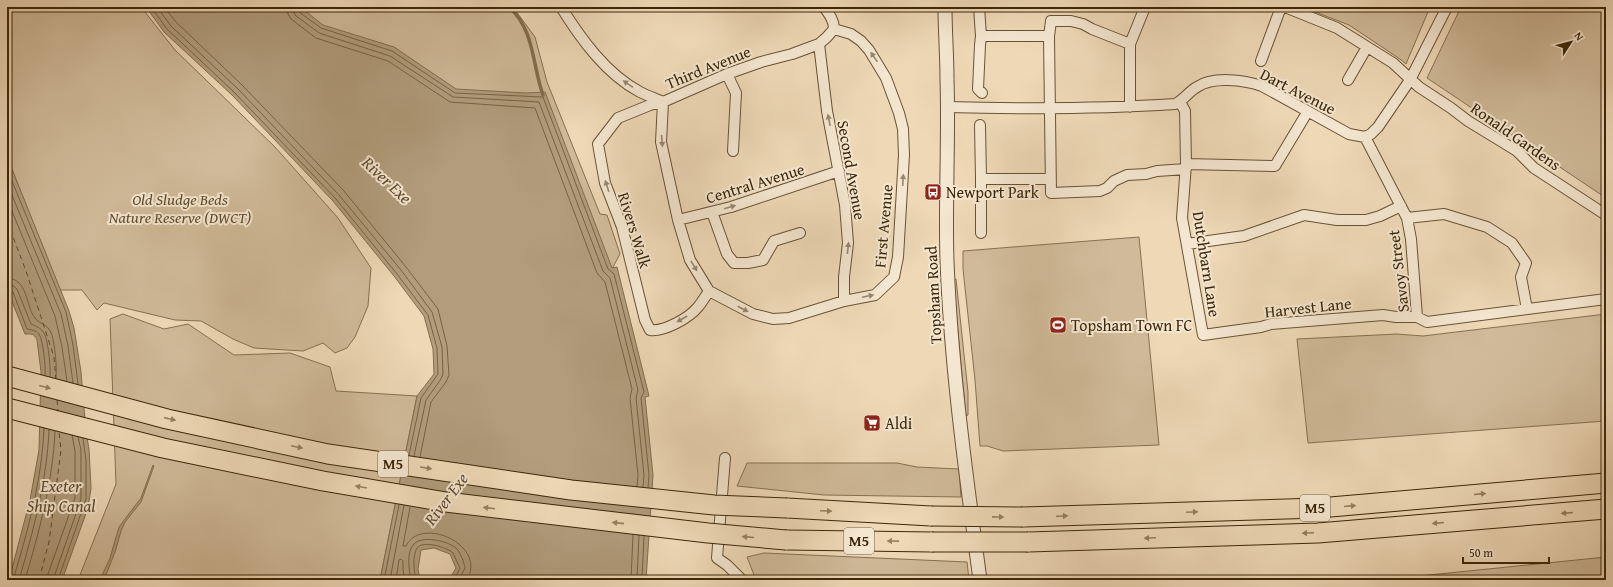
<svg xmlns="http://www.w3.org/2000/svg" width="1613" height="587" viewBox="0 0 1613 587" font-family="'Gentium Book Plus',serif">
<rect width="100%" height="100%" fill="#eed8b6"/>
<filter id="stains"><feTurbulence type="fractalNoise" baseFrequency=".005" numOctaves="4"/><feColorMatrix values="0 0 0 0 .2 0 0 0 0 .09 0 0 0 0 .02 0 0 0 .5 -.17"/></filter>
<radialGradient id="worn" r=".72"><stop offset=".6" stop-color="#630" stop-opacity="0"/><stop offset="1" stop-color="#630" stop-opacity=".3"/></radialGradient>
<path fill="#d0ba99" stroke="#867052" d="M 7,7 L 141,7 L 175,50 L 275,147 L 338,218 L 371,268 L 368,306 L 355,337 L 347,348 L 335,353 L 323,343 L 303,351 L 254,348 L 233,339 L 201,321 L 175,320 L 104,303 L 97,310 L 82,290 L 60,290 L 7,157 Z
M 257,7 L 513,7 L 535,37 L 547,82 L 600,214 L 607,215 L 620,254 L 612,269 L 597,230 Z
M 1302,7 L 1430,7 L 1406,64 L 1400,59 L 1349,25 Z
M 1461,7 L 1606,7 L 1606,198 L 1427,78 Z
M 1139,237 L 1159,445 L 1003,451 L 987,446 L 980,446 L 975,380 L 963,269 L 963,251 Z
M 956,279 L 968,392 L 968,415 L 966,416 L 953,280 Z
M 123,314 L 164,329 L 188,324 L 234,355 L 290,353 L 330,367 L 336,391 L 417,396 L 380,580 L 78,580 L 116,484 L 110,319 Z
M 1606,314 L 1606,421 L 1308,443 L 1297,339 L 1397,334 L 1423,336 Z
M 747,463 L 897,463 L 917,467 L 959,469 L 961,497 L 824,495 L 737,486 Z
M 764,553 L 967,562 L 969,580 L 756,580 L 747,557 Z
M 1606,557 L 1606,580 L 1380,580 Z"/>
<path fill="#b19c7c" stroke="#826d4e" d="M 146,7 L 300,7 L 323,25 L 394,47 L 456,89 L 526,93 L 545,92 L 612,268 L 617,267 L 649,396 L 645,397 L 653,475 L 646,580 L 449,580 L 456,568 L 450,554 L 434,548 L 421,550 L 418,569 L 420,580 L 380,580 L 417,396 L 434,374 L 433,349 L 424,316 L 394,276 L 333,201 L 232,95 L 164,32 Z
M 7,157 L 69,311 L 74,328 L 81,372 L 86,432 L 89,449 L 91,488 L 88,508 L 62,580 L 9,580 L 30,500 L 39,450 L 41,372 L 37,340 C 34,333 31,334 25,334 L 7,289 Z
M 153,465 L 154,466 L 141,502 L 125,522 L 121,531 L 115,552 L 104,580 L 100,580 L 110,558 L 119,527 L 141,498 Z"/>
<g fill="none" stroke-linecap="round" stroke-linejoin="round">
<path stroke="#766243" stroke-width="1" d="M 151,7 L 167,29 L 234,92 L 336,199 L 397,274 L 428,315 L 437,348 L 438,374 L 421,398 L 409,455
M 157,7 L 171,26 L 238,89 L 339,195 L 401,270 L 432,312 L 442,347 L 443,374 L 441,379 L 426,400 L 414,456
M 164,7 L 176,22 L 242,85 L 344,191 L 406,267 L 438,309 L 447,346 L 449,375 L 446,382 L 431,402 L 420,457
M 287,7 L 288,14 L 291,19 L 316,38 L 388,61 L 450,102 L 535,108 L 597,273 L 605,282 L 632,389 L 630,398 L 638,475 L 637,486
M 293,7 L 295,15 L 319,33 L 390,56 L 453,97 L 539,102 L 603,271 L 610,278 L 638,390 L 636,398 L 644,475 L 643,487
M 298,7 L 299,12 L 321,28 L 392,51 L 455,93 L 543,97 L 608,269 L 614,274 L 644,392 L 641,398 L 649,475 L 648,488
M 7,169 L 66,312 L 73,345 L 78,384
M 7,183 L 61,314 L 68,346 L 73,383
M 7,199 L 55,316 L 62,347 L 67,381
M 7,278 C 29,279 25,306 35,318 C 40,325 47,322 52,335 C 55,348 57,365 56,378
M 7,284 L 12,285 L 17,289 L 31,324 C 36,326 41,328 44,333 C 48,339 51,369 50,377
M 7,289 L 13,292 L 27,329 C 31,330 36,330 39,334 C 43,340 46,368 45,375
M 410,507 L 403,546 L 406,546 C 421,515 488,545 467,580
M 13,580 C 28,531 42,479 44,428
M 19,580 C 33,532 47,480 49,430
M 25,580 C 39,532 53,481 55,431
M 47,580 L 48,574 L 75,498 L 75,451 L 72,435
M 53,580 L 81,499 L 81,450 L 78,437
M 58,580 L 86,499 L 86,460 L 83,438
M 384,580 L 399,505
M 390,580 L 404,505
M 396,580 L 399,560 L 401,559 L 403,561 L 403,570 L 405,580
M 411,580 C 409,570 406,552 414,544 C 422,535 448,541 456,548 C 460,552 464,562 465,568 L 459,580
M 416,580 C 414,571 412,557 417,548 C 423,540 447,547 453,553 L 460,568 L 454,580
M 631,580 L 633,535
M 637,580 L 639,535
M 642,580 L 644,536"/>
<path stroke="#826d4e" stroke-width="3.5" d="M 509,7 C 535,30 532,65 543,95"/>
<path stroke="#5f4a2c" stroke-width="1" stroke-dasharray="5 4" stroke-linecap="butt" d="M 7,221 L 26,271 L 54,357 L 56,381
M 57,400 L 58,412
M 39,580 L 49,542 L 61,450 L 59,432"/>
<g stroke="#685335" stroke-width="12">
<path id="minor" d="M 561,7 C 581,39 606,74 640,92 C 648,96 656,99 663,102
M 824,7 C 829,14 834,20 834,29
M 979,7 L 981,36
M 1285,7 L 1337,28 L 1393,63 L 1419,87 L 1451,108 L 1468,121 L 1517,151 L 1534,168 L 1606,215
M 819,44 L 827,111 L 845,205 L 848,243 L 844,277 L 844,301
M 1130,44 L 1092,29 L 1083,24 L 1071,21 L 1051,21 L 1049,36 L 1051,193 L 1100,191 L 1107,188 L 1114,181 L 1127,175 L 1146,174 L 1157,171 L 1186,169
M 1261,61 L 1281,7
M 727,74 L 736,93 L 733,151
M 1348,80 L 1367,47
M 982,93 L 978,89 L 980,45 L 981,36 L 1049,36
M 663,102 L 661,142 L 678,220 L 690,260 L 709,291
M 1180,102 L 1185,111 L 1186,164 L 1182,218 L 1203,335 L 1261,327 L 1271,324 L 1383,315 L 1396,317 L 1417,317 L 1427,322 L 1606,299
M 947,107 C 1023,109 1099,109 1175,104 C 1184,100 1188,92 1197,87 C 1213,76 1244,80 1262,86 L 1349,134 L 1365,137 L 1371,134 L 1378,127 L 1410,80 L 1447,7
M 1130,107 L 1130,44 L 1145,7
M 980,125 L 981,179
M 1365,137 L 1407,218 L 1411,239 L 1417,317
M 1186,164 L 1275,166 L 1308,111
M 712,212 L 727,254 L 734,263 L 748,263 L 763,260 L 774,241 L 800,233
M 1407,218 L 1444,214 L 1487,227 L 1512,243 L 1526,263 L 1521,277 L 1527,309
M 678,220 L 731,207 L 839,171
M 981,233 L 981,179 L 1050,179
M 1187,244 L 1244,236 L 1304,215 L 1337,220 L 1366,220 L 1380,216 L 1401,206
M 709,291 C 705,297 702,302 698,307 C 689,318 664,332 650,330 L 645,320 L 622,227 L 605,183 L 598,144 L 618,118 L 650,105 L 663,102 L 727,74 L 761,62 L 792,54 L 819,44 L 827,37 L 834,29
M 709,291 L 753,314 L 773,319 L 789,318 L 844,301 L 875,295 L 894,277 L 898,257 L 904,155 L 903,129 L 899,113 L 886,78 L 869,50 L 861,41 L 851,34 L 834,29
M 725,458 L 717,558 L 727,565 L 742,580"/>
</g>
<g stroke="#685335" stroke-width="15">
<path id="tertiary" d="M 945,7 C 945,31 947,55 947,80 C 949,140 945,201 947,261 C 951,368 966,474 980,580"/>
</g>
<g stroke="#3c270a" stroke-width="21">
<path id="motorway" d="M 787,508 L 931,516
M 1023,517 L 1319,508 L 1606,483
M 786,540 L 932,542
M 1028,542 L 1318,533 L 1606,509"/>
</g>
<use href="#minor" stroke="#f4e6d0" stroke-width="10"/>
<use href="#tertiary" stroke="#f4e6d0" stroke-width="13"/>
<use href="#motorway" stroke="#eed8b6" stroke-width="19"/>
<g stroke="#3c270a" stroke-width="21" stroke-linecap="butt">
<path id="motorway-bridge" d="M 7,376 L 167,419 L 328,454 L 571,490 L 714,505 L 787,508
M 7,408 L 163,448 L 323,481 L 446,502 L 708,533 L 786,540
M 931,516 L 1023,517
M 932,542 L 1028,542"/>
</g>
<use href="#motorway-bridge" stroke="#eed8b6" stroke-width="19"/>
</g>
<defs><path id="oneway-solid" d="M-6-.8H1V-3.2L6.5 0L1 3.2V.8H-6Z"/></defs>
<g fill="#98866d">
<use href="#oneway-solid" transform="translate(874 57) rotate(-125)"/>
<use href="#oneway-solid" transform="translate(628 84) rotate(-146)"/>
<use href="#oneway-solid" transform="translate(829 120) rotate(-101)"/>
<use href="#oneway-solid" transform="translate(662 141) rotate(86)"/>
<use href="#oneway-solid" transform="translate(903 180) rotate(-87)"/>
<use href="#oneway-solid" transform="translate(607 186) rotate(-108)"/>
<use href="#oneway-solid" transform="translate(730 207) rotate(-16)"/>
<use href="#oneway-solid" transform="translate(848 248) rotate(-84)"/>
<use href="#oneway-solid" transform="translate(694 266) rotate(59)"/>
<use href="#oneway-solid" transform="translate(868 296) rotate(-12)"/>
<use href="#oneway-solid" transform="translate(743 309) rotate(27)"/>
<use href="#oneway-solid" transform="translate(682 319) rotate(150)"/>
</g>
<g fill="#958060">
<use href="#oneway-solid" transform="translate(45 387) rotate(15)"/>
<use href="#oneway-solid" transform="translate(170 419) rotate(13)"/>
<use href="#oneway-solid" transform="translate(297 447) rotate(12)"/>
<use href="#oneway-solid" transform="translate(426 468) rotate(9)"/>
<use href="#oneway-solid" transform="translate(361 487) rotate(-170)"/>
<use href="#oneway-solid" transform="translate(1480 494) rotate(-5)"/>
<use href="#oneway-solid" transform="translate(1350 506) rotate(-5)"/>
<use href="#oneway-solid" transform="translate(489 508) rotate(-173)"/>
<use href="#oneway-solid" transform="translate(826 511) rotate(3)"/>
<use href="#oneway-solid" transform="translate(1192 512) rotate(-2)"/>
<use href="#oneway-solid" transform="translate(1567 513) rotate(175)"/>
<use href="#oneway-solid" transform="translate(1062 516) rotate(-2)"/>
<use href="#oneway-solid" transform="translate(998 517) rotate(1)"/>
<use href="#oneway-solid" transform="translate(618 523) rotate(-174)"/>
<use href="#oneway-solid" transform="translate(1438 523) rotate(175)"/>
<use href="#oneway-solid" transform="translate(1308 533) rotate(178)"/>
<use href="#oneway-solid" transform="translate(748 537) rotate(-175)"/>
<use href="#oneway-solid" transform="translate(1150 538) rotate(178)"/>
<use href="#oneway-solid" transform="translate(893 541) rotate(-179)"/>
</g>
<defs>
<g id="bus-square" transform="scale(0.9)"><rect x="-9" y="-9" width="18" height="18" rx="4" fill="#8f2418" stroke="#f4e6d0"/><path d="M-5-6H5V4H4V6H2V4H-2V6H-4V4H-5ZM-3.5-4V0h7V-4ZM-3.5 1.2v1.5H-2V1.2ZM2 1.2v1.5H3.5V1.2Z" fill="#fff"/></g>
<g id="stadium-square" transform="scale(0.9)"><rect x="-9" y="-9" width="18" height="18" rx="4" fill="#8f2418" stroke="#f4e6d0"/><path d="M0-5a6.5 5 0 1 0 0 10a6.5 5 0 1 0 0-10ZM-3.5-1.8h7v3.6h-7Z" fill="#fff"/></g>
<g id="supermarket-square" transform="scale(0.9)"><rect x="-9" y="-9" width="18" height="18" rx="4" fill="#8f2418" stroke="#f4e6d0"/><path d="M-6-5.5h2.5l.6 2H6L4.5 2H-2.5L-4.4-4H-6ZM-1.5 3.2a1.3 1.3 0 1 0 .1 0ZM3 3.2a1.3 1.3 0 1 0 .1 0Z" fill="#fff"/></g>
</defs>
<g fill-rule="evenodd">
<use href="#bus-square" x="933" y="192"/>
<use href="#stadium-square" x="1058" y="325"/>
<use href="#supermarket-square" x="872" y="423"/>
</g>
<g text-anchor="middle" stroke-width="4" stroke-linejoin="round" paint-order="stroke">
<g fill="#f4e6d0" stroke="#736045" stroke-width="1">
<rect x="378" y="451" width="30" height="26" rx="3"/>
<rect x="1300" y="495" width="30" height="26" rx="3"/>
<rect x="844" y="528" width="30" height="26" rx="3"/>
</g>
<g font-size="15" font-weight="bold" fill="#3c270a">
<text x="393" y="469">M5</text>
<text x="1315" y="513">M5</text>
<text x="859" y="546">M5</text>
</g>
<g font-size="16" fill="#3c270a" stroke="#f4e6d0">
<text transform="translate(708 67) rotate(-22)" y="6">Third Avenue</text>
<text transform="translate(1298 91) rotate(27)" y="6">Dart Avenue</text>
<text transform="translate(1516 136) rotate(35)" y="6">Ronald Gardens</text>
<text transform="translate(852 170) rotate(80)" y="6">Second Avenue</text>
<text transform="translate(755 183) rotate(-17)" y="6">Central Avenue</text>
<text transform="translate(883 226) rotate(-85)" y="6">First Avenue</text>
<text transform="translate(635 230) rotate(73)" y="6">Rivers Walk</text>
<text transform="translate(1207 264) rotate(81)" y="6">Dutchbarn Lane</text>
<text transform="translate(1398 271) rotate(-97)" y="6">Savoy Street</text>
<text transform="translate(933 295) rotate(-93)" y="6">Topsham Road</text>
<text transform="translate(1308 307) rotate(-6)" y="6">Harvest Lane</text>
</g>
<g font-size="16" fill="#3c270a" stroke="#f4e6d0" text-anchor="start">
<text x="946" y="198">Newport Park</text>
<text x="1071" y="331">Topsham Town FC</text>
<text x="885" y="429">Aldi</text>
</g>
<g font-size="16" font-style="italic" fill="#614c2e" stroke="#f4e6d0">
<text x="180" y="205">Old Sludge Beds<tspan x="180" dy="18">Nature Reserve (DWCT)</tspan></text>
</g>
<g font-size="17" font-style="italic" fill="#5f4a2c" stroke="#f4e6d0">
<text transform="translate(387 180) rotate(43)" y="6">River Exe</text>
<text x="61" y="492">Exeter<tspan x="61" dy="20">Ship Canal</tspan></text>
<text transform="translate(446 499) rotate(-53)" y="6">River Exe</text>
</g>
</g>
<rect width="1613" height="587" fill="none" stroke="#eed8b6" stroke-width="24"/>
<rect x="8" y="8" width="1597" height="571" fill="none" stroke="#3c270a" stroke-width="2"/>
<rect x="12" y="12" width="1589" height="563" fill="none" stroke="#3c270a"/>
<g transform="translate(1571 42) rotate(54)" stroke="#f4e6d0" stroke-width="3" paint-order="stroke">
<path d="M0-3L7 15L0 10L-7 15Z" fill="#3c270a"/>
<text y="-6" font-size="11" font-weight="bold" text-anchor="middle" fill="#3c270a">N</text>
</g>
<path d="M1463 557v6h86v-6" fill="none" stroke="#3c270a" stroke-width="2"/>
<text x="1469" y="557" font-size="12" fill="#3c270a" stroke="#f4e6d0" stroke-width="3" paint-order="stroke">50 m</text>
<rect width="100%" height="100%" filter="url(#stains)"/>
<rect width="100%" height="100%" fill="url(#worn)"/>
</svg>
